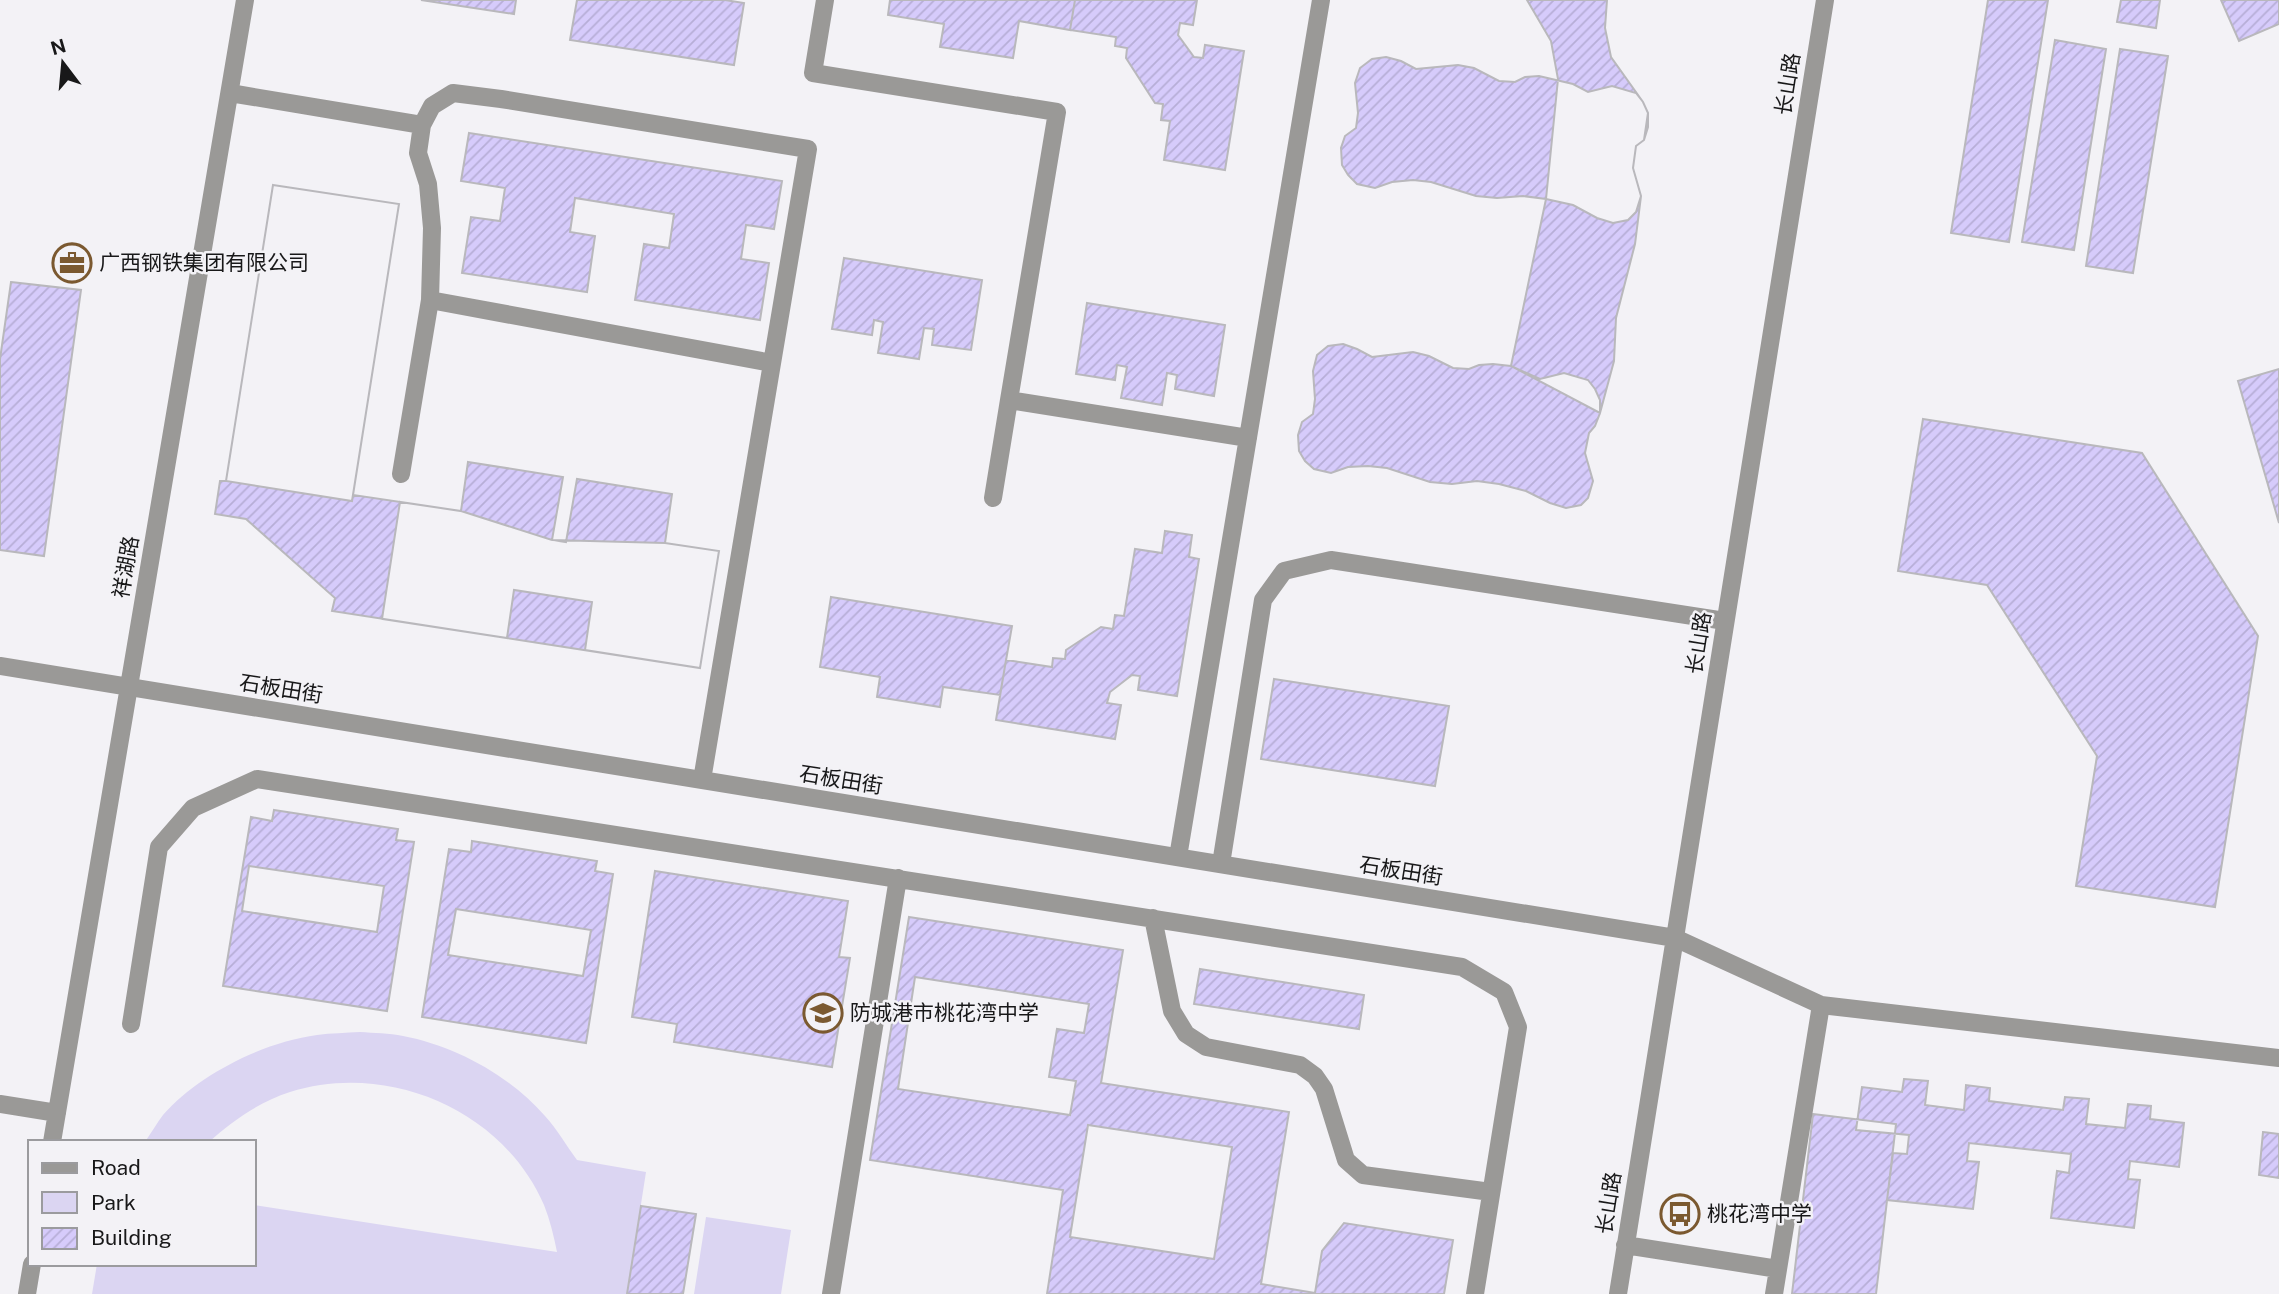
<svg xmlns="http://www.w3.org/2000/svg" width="2279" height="1294" viewBox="0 0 2279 1294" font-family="'Public Sans','Noto Sans SC',sans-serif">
<defs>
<pattern id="building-hatch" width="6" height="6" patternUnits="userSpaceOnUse" patternTransform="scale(1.75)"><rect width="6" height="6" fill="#d6cbfb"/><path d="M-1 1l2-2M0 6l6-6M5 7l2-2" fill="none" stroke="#b7aed7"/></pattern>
</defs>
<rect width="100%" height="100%" fill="#f3f2f6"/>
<path fill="#dbd5f2" d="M 360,1032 C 374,1033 389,1033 403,1036 C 456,1046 510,1076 545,1116 C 557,1129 566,1145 577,1160 L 646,1172 L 627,1294 L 92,1294 L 97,1264 L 254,1264 L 254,1205 L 557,1252 C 554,1237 550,1220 544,1205 C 503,1110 388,1061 290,1092 C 259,1102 232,1121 209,1142 L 145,1142 C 151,1133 157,1123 163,1115 C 199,1074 264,1042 317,1035 C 331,1033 346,1033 360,1032 Z
M 706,1217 L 791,1230 L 781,1294 L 694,1294 Z"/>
<path fill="url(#building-hatch)" stroke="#b9b8bc" stroke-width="2" fill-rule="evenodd" d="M 421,0 L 516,0 L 514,14 Z
M 577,0 L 725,0 L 744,3 L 734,65 L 570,40 Z
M 890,0 L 1075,0 L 1070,30 L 1019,21 L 1013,58 L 940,47 L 944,24 L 888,15 Z
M 1075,0 L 1197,0 L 1193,25 L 1180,23 L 1178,35 L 1194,57 L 1203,58 L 1205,45 L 1244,51 L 1225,170 L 1164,160 L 1170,121 L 1161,120 L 1163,104 L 1155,103 L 1126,58 L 1127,48 L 1115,46 L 1116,37 L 1070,30 Z
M 1527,0 L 1607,0 L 1605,28 L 1611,57 L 1643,102 L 1648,113 L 1644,140 L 1636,146 L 1633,168 L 1641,196 L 1635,244 L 1616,318 L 1614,361 L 1600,413 L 1511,366 L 1546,199 L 1558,79 L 1551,41 Z
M 1988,0 L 2048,0 L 2009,242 L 1951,233 Z
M 2121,0 L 2160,0 L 2156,28 L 2117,22 Z
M 2221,0 L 2279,0 L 2279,24 L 2239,41 Z
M 2055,40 L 2106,49 L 2074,250 L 2022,242 Z
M 2120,49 L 2168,56 L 2133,273 L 2086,266 Z
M 1386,57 L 1401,61 L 1416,69 L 1458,65 L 1474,68 L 1499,81 L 1515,82 L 1525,77 L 1539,76 L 1573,84 L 1588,92 L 1612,86 L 1636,93 L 1643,102 L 1648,113 L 1648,127 L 1644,140 L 1636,146 L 1633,168 L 1641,196 L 1636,212 L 1628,220 L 1613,223 L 1597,218 L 1573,205 L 1546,199 L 1523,196 L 1497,198 L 1476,196 L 1431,182 L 1413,180 L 1392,182 L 1375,188 L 1357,184 L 1348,175 L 1342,165 L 1341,148 L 1345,136 L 1356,128 L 1358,113 L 1355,83 L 1360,68 L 1372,59 Z
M 469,133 L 782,181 L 774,229 L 746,225 L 741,259 L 769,263 L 760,320 L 635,300 L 644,244 L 669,248 L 674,214 L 575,198 L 570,232 L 595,236 L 587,292 L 462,273 L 471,217 L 500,221 L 505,188 L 461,181 Z
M 273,185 L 399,204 L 353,495 L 461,511 L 552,540 L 665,543 L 719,551 L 700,668 L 332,611 L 335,598 L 246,519 L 215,514 L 220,481 L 226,481 Z
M 273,185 L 399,204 L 352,501 L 226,481 Z
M 844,258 L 982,280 L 971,350 L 932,345 L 934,329 L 924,328 L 919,359 L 878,353 L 883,322 L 874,320 L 872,335 L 832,329 Z
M 11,282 L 81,290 L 44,556 L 0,550 L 0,359 Z
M 1087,303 L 1225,325 L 1214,396 L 1175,389 L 1177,375 L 1167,373 L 1162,405 L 1121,398 L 1127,367 L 1117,365 L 1115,380 L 1076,374 Z
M 1343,344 L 1357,349 L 1372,357 L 1413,352 L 1429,356 L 1453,368 L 1469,369 L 1479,365 L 1493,364 L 1511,366 L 1540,379 L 1564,373 L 1588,380 L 1595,389 L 1600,400 L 1600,413 L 1595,426 L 1589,433 L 1585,453 L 1593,481 L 1588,498 L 1581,505 L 1566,508 L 1550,503 L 1526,491 L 1499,484 L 1477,481 L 1452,484 L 1430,482 L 1387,468 L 1368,466 L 1348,467 L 1331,473 L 1314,469 L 1305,461 L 1299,451 L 1298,435 L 1302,422 L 1313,414 L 1315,399 L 1313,371 L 1317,355 L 1328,346 Z
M 2279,369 L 2279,523 L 2238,381 Z
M 1923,419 L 2142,453 L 2258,636 L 2215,907 L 2076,886 L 2097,756 L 1987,585 L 1898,571 Z
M 468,462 L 563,477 L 552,540 L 566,542 L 577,479 L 672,494 L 665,543 L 719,551 L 700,668 L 585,650 L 592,602 L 514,590 L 507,638 L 382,619 L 400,502 L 461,511 Z
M 1165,531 L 1192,535 L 1189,557 L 1199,559 L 1177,696 L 1138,690 L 1140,676 L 1132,675 L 1110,692 L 1107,703 L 1121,705 L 1115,739 L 996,720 L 1006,660 L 1052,667 L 1053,658 L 1065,659 L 1066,650 L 1101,627 L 1113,629 L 1115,615 L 1124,616 L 1135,549 L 1162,553 Z
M 831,597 L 1012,626 L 1000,695 L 943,687 L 940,707 L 877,697 L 880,677 L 820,667 Z
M 1274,679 L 1449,706 L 1435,786 L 1261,759 Z
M 274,810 L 398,829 L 396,840 L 414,842 L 387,1011 L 223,986 L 251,817 L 272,821 ZM 249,866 L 384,886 L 377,932 L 242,911 Z
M 472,841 L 597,861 L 595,871 L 613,874 L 586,1043 L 422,1017 L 449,849 L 471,852 ZM 456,909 L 591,930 L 583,976 L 448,955 Z
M 655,871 L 848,901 L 839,957 L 850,958 L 832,1067 L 674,1042 L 677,1024 L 632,1017 Z
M 909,917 L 1123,950 L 1101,1083 L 1289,1112 L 1261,1284 L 1315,1293 L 1322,1251 L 1344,1223 L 1453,1240 L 1444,1294 L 1047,1294 L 1063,1190 L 870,1160 ZM 915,977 L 1089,1004 L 1084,1033 L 1057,1029 L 1049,1077 L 1076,1081 L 1070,1115 L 898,1089 ZM 1088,1125 L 1232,1147 L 1214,1259 L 1070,1237 Z
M 1200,969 L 1364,995 L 1359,1029 L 1194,1004 Z
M 1904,1079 L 1928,1081 L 1925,1105 L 1964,1110 L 1966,1085 L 1990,1088 L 1989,1101 L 2063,1110 L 2065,1097 L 2089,1099 L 2086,1124 L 2125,1128 L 2128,1104 L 2151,1106 L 2150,1119 L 2184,1123 L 2179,1167 L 2130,1161 L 2128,1179 L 2140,1180 L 2134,1228 L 2051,1218 L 2057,1171 L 2069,1173 L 2071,1154 L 1969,1143 L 1967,1161 L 1979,1162 L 1973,1209 L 1887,1200 L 1893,1153 L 1907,1154 L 1909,1135 L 1856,1130 L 1862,1087 L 1902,1092 Z
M 1813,1114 L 1896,1124 L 1876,1294 L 1792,1294 Z
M 2263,1132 L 2279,1134 L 2279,1178 L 2259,1175 Z
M 641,1206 L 696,1214 L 683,1294 L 627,1294 Z"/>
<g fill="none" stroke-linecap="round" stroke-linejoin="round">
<path stroke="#9a9997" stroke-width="18" d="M 825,0 L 813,73 L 1057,112 L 1009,400
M 230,93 L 422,125
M 401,474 L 430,300
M 993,498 L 1009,400 L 1248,438
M 0,666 L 1675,938 L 1821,1005 L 1774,1294
M 702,780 L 808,149 L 501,99 L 453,93 L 432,106 L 422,125 L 418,153 L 428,184 L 432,228 L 430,300 L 772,363
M 1178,857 L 1321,0
M 1221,864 L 1263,600 L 1284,571 L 1331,560 L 1725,621
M 1153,918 L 1172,1011 L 1186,1034 L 1206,1047 L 1300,1065 L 1315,1076 L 1324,1089 L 1346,1160 L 1363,1175 L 1491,1192
M 1821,1005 L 2279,1058
M 131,1024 L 159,847 L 193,808 L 257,779 L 1462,967 L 1504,992 L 1518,1027 L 1475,1294
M 0,1104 L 57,1113
M 52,1142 L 245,0
M 1625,1245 L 1778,1269
M 27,1294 L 32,1264
M 831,1294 L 898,878
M 1618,1294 L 1825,0"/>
</g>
<defs>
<g id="office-ring" transform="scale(2.0125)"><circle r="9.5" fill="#f3f2f6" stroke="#7b5930" stroke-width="1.5"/><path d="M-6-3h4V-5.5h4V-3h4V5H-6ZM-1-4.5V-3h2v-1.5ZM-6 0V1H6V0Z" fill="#7b5930"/></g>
<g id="school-ring" transform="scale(2.0125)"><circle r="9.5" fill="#f3f2f6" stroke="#7b5930" stroke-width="1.5"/><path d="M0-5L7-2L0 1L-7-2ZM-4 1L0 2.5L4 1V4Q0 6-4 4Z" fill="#7b5930"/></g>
<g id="bus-ring" transform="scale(2.0125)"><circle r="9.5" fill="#f3f2f6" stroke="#7b5930" stroke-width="1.5"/><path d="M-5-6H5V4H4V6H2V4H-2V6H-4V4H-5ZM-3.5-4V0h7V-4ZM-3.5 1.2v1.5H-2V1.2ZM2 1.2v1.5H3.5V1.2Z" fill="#7b5930"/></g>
</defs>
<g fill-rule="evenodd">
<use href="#office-ring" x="72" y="263"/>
<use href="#school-ring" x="823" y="1013"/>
<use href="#bus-ring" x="1680" y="1214"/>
</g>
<g text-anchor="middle" stroke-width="5" stroke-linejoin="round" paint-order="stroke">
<g font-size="21" fill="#181819" stroke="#f3f2f6">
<text transform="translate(1788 84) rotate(-81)" y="7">长山路</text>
<text transform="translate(126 567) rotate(-80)" y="7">祥湖路</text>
<text transform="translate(1699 643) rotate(-81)" y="7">长山路</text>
<text transform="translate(281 689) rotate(9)" y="7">石板田街</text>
<text transform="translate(841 780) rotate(9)" y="7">石板田街</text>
<text transform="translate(1401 871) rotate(9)" y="7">石板田街</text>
<text transform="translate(1609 1203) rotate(-81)" y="7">长山路</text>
</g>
<g font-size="21" fill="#181819" stroke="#f3f2f6" text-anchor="start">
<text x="99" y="270">广西钢铁集团有限公司</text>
<text x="850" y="1020">防城港市桃花湾中学</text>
<text x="1707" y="1221">桃花湾中学</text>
</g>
</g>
<rect x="28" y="1140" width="228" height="126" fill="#f3f2f6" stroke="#9b9b9e" stroke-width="2"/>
<rect x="42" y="1163" width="35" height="10" fill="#9a9997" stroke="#9b9b9e" stroke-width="2"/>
<text x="91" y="1175" font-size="21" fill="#181819">Road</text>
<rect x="42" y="1192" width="35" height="21" fill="#dbd5f2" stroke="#9b9b9e" stroke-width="2"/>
<text x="91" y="1210" font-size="21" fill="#181819">Park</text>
<rect x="42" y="1228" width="35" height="21" fill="url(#building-hatch)" stroke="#9b9b9e" stroke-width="2"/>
<text x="91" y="1245" font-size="21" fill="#181819">Building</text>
<g transform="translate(63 63) rotate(344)" stroke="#f3f2f6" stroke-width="5" paint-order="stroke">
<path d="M0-5L12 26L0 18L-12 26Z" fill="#181819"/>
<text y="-10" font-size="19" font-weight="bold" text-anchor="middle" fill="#181819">N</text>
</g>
</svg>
